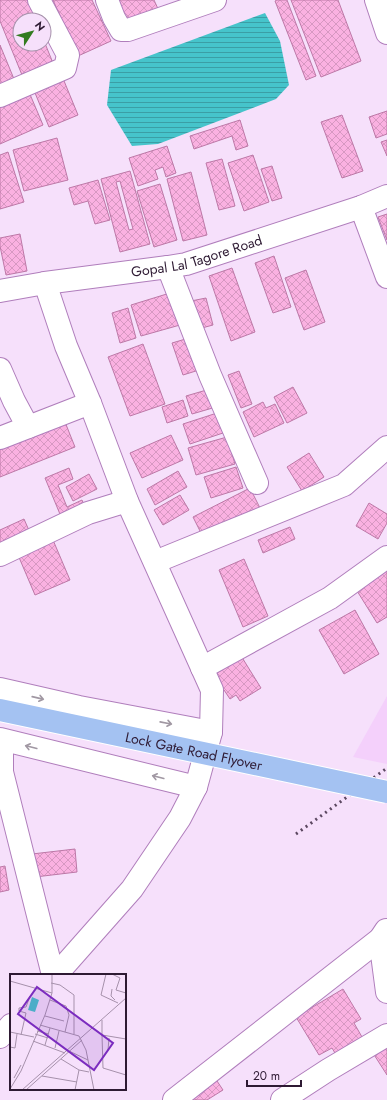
<svg xmlns="http://www.w3.org/2000/svg" width="387" height="1100" viewBox="0 0 387 1100" font-family="Jost,sans-serif">
<defs>
<pattern id="water-rules" width="6" height="5" patternUnits="userSpaceOnUse"><rect width="6" height="5" fill="#46c4cb"/><path d="M0 2.5h6" fill="none" stroke="#3b9ea5"/></pattern>
<pattern id="building-cross-hatch" width="8" height="8" patternUnits="userSpaceOnUse"><rect width="8" height="8" fill="#fab1e1"/><path d="M0 0l8 8M0 8l8-8" fill="none" stroke="#d798c2"/></pattern>
</defs>
<rect width="100%" height="100%" fill="#f6e0fb"/>
<path fill="#f4d0fb" d="M 387,696 L 387,764 L 353,757 Z"/>
<path fill="url(#water-rules)" d="M 265,13 L 280,41 L 289,85 L 276,99 L 158,144 L 132,146 L 107,105 L 111,70 Z"/>
<path fill="url(#building-cross-hatch)" stroke="#bd78a7" fill-rule="evenodd" d="M 0,0 L 28,0 L 36,20 L 20,20 L 20,44 L 44,44 L 44,41 L 53,63 L 22,75 L 0,21 Z
M 53,0 L 92,0 L 111,41 L 78,56 Z
M 117,0 L 154,0 L 159,11 L 129,26 Z
M 277,0 L 287,0 L 316,76 L 306,80 L 275,1 Z
M 291,0 L 338,0 L 361,61 L 321,77 Z
M 0,45 L 14,79 L 0,85 Z
M 62,76 L 78,115 L 49,127 L 33,88 Z
M 29,92 L 43,125 L 0,144 L 0,104 Z
M 387,111 L 387,134 L 376,138 L 369,117 Z
M 342,115 L 363,171 L 342,178 L 321,122 Z
M 240,120 L 248,146 L 236,150 L 232,136 L 194,149 L 190,136 Z
M 57,138 L 68,180 L 24,191 L 13,150 Z
M 387,140 L 387,156 L 381,142 Z
M 167,146 L 176,173 L 166,177 L 163,167 L 155,170 L 158,179 L 138,186 L 129,158 Z
M 8,152 L 24,202 L 0,209 L 0,155 Z
M 253,155 L 269,202 L 244,211 L 228,163 Z
M 222,159 L 235,206 L 219,210 L 206,163 Z
M 272,166 L 282,198 L 272,201 L 261,169 Z
M 130,171 L 150,244 L 120,252 L 101,179 ZM 120,181 L 133,229 L 129,230 L 116,182 Z
M 191,172 L 207,235 L 183,241 L 167,179 Z
M 98,180 L 110,220 L 95,224 L 88,201 L 74,205 L 69,188 Z
M 160,184 L 177,240 L 154,247 L 137,191 Z
M 387,214 L 387,240 L 378,217 Z
M 20,234 L 27,271 L 6,275 L 0,246 L 0,238 Z
M 274,256 L 291,307 L 273,313 L 255,263 Z
M 232,268 L 255,332 L 231,341 L 209,276 Z
M 306,270 L 325,322 L 304,330 L 285,278 Z
M 170,293 L 180,325 L 141,336 L 131,305 Z
M 206,298 L 213,325 L 198,329 L 191,301 Z
M 128,308 L 136,338 L 120,343 L 112,313 Z
M 189,338 L 199,370 L 183,375 L 172,343 Z
M 143,344 L 165,404 L 130,416 L 108,357 Z
M 239,371 L 252,404 L 241,408 L 228,375 Z
M 293,387 L 307,413 L 287,423 L 274,397 Z
M 210,389 L 216,407 L 192,414 L 186,396 Z
M 183,400 L 188,416 L 167,423 L 162,407 Z
M 263,402 L 266,408 L 275,404 L 284,423 L 254,437 L 243,412 Z
M 217,413 L 223,433 L 190,444 L 183,424 Z
M 63,417 L 75,447 L 0,477 L 0,442 Z
M 171,435 L 183,460 L 142,478 L 130,453 Z
M 227,437 L 235,464 L 196,475 L 188,448 Z
M 309,453 L 324,477 L 302,491 L 287,467 Z
M 236,467 L 243,488 L 211,498 L 204,477 Z
M 69,468 L 73,479 L 58,485 L 67,507 L 82,500 L 86,510 L 62,519 L 45,478 Z
M 178,471 L 187,487 L 155,505 L 147,489 Z
M 89,474 L 97,489 L 73,501 L 66,487 Z
M 250,488 L 260,508 L 203,537 L 193,517 Z
M 180,495 L 189,510 L 163,525 L 154,510 Z
M 369,503 L 387,514 L 387,523 L 378,539 L 356,526 Z
M 24,519 L 31,535 L 0,549 L 0,530 Z
M 290,527 L 295,539 L 263,553 L 258,540 Z
M 53,540 L 70,580 L 35,595 L 18,555 Z
M 244,559 L 268,616 L 243,627 L 219,570 Z
M 387,566 L 387,617 L 377,623 L 354,586 Z
M 355,610 L 379,654 L 344,674 L 319,630 Z
M 238,651 L 261,688 L 240,701 L 236,695 L 230,699 L 224,690 L 222,692 L 212,676 L 222,670 L 218,663 Z
M 75,849 L 77,872 L 35,877 L 32,854 Z
M 5,866 L 9,890 L 0,892 L 0,867 Z
M 343,989 L 361,1019 L 354,1023 L 362,1037 L 335,1053 L 332,1048 L 319,1055 L 296,1017 Z
M 387,1040 L 387,1075 L 371,1050 Z
M 215,1078 L 223,1090 L 207,1100 L 182,1100 Z"/>
<g fill="none" stroke-linecap="round" stroke-linejoin="round">
<g stroke="#b07ebc" stroke-width="24">
<g id="minor">
<path d="M 107,0 L 114,18 L 121,30 L 128,30 L 215,0"/>
<path d="M 376,0 L 387,33"/>
<path d="M 0,96 L 65,68 L 68,55 L 39,0"/>
<path d="M 361,207 L 387,277"/>
<path d="M 168,267 L 210,375 L 257,483"/>
<path d="M 45,283 L 66,346 L 90,403 L 127,501 L 212,690 L 211,732 L 196,787 L 180,818 L 132,889 L 56,975"/>
<path id="s1" d="M 0,291 L 45,283 L 168,267 L 186,264 L 361,207 L 387,196"/>
<path d="M 0,369 L 14,401 L 28,427"/>
<path d="M 0,438 L 90,403"/>
<path d="M 0,555 L 88,513 L 127,501"/>
<path d="M 155,562 L 344,485 L 387,447"/>
<path d="M 202,668 L 330,598 L 387,557"/>
<path d="M 0,689 L 79,707 L 211,732"/>
<path d="M 0,739 L 196,787"/>
<path d="M 2,740 L 2,772 L 53,975"/>
<path d="M 386,930 L 380,939 L 387,992"/>
<path d="M 0,1037 L 11,1025"/>
<path d="M 174,1100 L 380,939"/>
<path d="M 282,1100 L 328,1070 L 387,1035"/>
</g>
</g>
<use href="#minor" stroke="#fff" stroke-width="22"/>
<path stroke="#5c4861" stroke-width="3" stroke-dasharray="2 4" stroke-linecap="butt" d="M 296,834 L 387,768"/>
<g stroke="#fff" stroke-width="24" stroke-linecap="butt">
<g id="major-bridge">
<path id="s2" d="M 0,710 L 387,792"/>
</g>
</g>
<use href="#major-bridge" stroke="#a4c2f2" stroke-width="22"/>
</g>
<defs><path id="oneway-shaft" d="M-6 0H5M1.5-3L5.5 0L1.5 3" fill="none" stroke-width="1.6" stroke-linecap="round" stroke-linejoin="round"/></defs>
<g stroke="#a198a3">
<use href="#oneway-shaft" transform="translate(38 698) rotate(13)"/>
<use href="#oneway-shaft" transform="translate(166 723) rotate(11)"/>
<use href="#oneway-shaft" transform="translate(31 747) rotate(-166)"/>
<use href="#oneway-shaft" transform="translate(158 777) rotate(-166)"/>
</g>
<g text-anchor="middle" stroke-width="3" stroke-linejoin="round" paint-order="stroke">
<g font-size="14" fill="#2e1a33" stroke="#f6e0fb">
<text dy="5" stroke="none"><textPath href="#s1" startOffset="200">Gopal Lal Tagore Road</textPath></text>
<text dy="5" stroke="none"><textPath href="#s2" startOffset="198">Lock Gate Road Flyover</textPath></text>
</g>
</g>
<g transform="translate(10 974)">
<rect width="116" height="116" fill="#f6e0fb"/>
<path d="M 22,23 L 29,26 L 25,38 L 18,36 Z" fill="#46c4cb"/>
<path fill="none" stroke="#a691ab" stroke-width="1" d="M 96,0 L 91,21 L 108,29M 102,0 L 110,4 L 106,16 L 116,19M 0,7 L 42,19M 41,9 L 50,11 L 64,21 L 64,60M 102,15 L 101,22 L 105,26M 40,26 L 56,32 L 59,41 L 55,58M 35,42 L 54,47M 92,46 L 92,61 L 116,65M 30,51 L 69,62 L 76,76 L 84,116M 27,57 L 39,60M 0,58 L 24,63M 25,60 L 38,64M 11,61 L 16,39 L 9,37 L 9,34 L 16,33 L 20,22M 92,61 L 93,94 L 116,101M 23,67 L 55,79M 35,71 L 40,54M 0,73 L 5,74 L 7,60M 45,74 L 49,57M 98,76 L 99,64M 59,77 L 78,86M 51,85 L 69,96 L 79,98M 32,102 L 67,108M 4,104 L 11,91M 0,115 L 11,97 L 35,41 L 42,19 L 42,0M 12,116 L 116,24M 16,116 L 72,66M 65,116 L 69,96"/>
<path fill="#7b2cbf" fill-opacity="0.15" stroke="#7b2cbf" stroke-width="2" d="M 27,13 L 103,69 L 84,96 L 8,40 Z"/>
<rect width="116" height="116" fill="none" stroke="#2e1a33" stroke-width="2"/>
</g>
<g transform="translate(32 32) rotate(54)"><circle r="19" fill="#f6e0fb" stroke="#a691ab"/>
<path d="M0-3L7 15L0 10L-7 15Z" fill="#327b20"/>
<text y="-6" font-size="11" font-weight="bold" text-anchor="middle" fill="#2e1a33">N</text>
</g>
<path d="M247 1080v6h54v-6" fill="none" stroke="#2e1a33" stroke-width="2"/>
<text x="253" y="1080" font-size="12" fill="#2e1a33" stroke="#f6e0fb" stroke-width="3" paint-order="stroke">20 m</text>
</svg>
